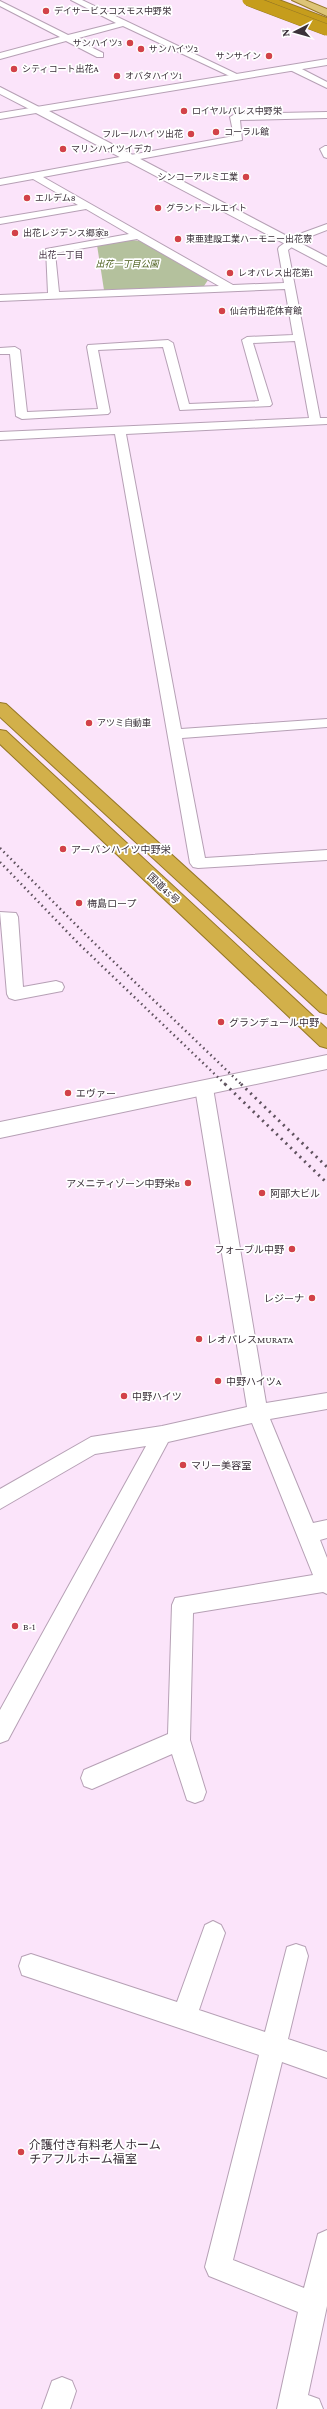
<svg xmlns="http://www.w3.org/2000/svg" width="327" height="2409" viewBox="0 0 327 2409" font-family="'Crimson Pro','Noto Sans JP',serif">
<rect width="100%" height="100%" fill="#fbe4fa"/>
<path fill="#b4c19d" d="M 125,239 L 140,241 L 208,280 L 204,286 L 104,290 L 97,245 Z"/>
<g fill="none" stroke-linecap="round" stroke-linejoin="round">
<g stroke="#b6a0b5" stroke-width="2">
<path id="minor" d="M 71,0 L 82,0 L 243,77 L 236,79 L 123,26 L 75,39 L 103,53 L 103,57 L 97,57 L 66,41 L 0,59 L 0,53 L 60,37 L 0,6 L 0,1 L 68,35 L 116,23 Z
M 290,66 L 296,66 L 327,82 L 327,88 L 290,70 Z
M 0,87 L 41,108 L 43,110 L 35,112 L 0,94 Z
M 327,112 L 327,118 L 240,120 L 242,140 L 43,177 L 233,285 L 284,283 L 278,249 L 279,247 L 294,236 L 327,224 L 327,230 L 301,240 L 288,250 L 320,418 L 327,418 L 327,424 L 126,434 L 181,729 L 327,719 L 327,727 L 182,738 L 205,858 L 327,850 L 327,860 L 198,868 L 193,867 L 190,863 L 115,434 L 0,440 L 0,432 L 309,418 L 295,341 L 253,343 L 272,404 L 270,406 L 180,410 L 163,347 L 98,350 L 110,412 L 108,414 L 22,419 L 16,416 L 10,354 L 0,354 L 0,348 L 15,347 L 20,350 L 27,412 L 98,409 L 87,347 L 88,345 L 168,340 L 173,343 L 189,404 L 259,401 L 242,340 L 247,337 L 293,335 L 285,289 L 0,301 L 0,295 L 48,293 L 46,249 L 129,234 L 86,209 L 0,224 L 0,218 L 78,205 L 33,179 L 0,185 L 0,179 L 234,136 L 230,117 L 235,114 ZM 137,239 L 219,286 L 59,292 L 55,253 Z
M 325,146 L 327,146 L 327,158 L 324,157 L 320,149 Z
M 0,912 L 16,913 L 18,917 L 23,987 L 56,981 L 62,983 L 64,987 L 62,991 L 15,1000 L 9,998 L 7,994 Z
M 204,1082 L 210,1084 L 213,1088 L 266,1403 L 327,1393 L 327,1409 L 270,1419 L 313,1523 L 327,1520 L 327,1538 L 320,1540 L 327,1558 L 327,1594 L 323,1592 L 193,1613 L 190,1740 L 206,1792 L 203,1800 L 195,1803 L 187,1800 L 172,1754 L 92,1789 L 84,1786 L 81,1778 L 84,1770 L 168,1734 L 172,1605 L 175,1598 L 313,1575 L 252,1423 L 168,1442 L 8,1740 L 0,1743 L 0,1710 L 146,1446 L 95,1454 L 0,1509 L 0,1489 L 91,1437 L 162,1426 L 247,1407 L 195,1088 L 198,1084 Z
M 213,1921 L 221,1925 L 225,1933 L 199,2010 L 265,2032 L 287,1947 L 296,1944 L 305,1947 L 308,1956 L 288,2039 L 327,2052 L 327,2078 L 282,2062 L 233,2260 L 304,2288 L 318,2234 L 327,2230 L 327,2306 L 308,2395 L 319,2399 L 323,2409 L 277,2409 L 298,2312 L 209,2276 L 205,2267 L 259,2055 L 31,1978 L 22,1975 L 19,1966 L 22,1957 L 31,1954 L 177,2002 L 205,1925 Z
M 62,2377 L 72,2381 L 76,2391 L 70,2409 L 42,2409 L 52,2381 Z"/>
</g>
<g stroke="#b6a0b5" stroke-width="2">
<path id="tertiary" d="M 327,59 L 327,65 L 49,111 L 327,257 L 327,266 L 36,113 L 0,119 L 0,113 Z
M 327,1055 L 327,1069 L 0,1138 L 0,1122 Z"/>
</g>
<g stroke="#957726" stroke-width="2">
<path id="primary" d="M 292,0 L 305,0 L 327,9 L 327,16 Z"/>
</g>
<g stroke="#957726" stroke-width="2">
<path id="trunk" d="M 0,703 L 6,704 L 327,996 L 327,1014 L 320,1012 L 0,717 Z
M 0,730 L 6,731 L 327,1029 L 327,1048 L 320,1046 L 0,744 Z"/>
</g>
<g stroke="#957726" stroke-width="2">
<path id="motorway" d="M 265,0 L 279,0 L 327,18 L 327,25 Z"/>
</g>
<use href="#minor" fill="#fff" fill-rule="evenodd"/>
<use href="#tertiary" fill="#fff" fill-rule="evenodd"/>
<use href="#primary" fill="#ddc477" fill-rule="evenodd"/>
<use href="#trunk" fill="#d2b04a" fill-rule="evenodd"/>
<use href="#motorway" fill="#c69d1c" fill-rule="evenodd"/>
<path stroke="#5e515d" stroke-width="2.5" stroke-dasharray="1.5 3.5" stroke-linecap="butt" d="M 0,848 L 89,938 L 242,1085
M 0,862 L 78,943 L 226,1085"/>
<path stroke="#5e515d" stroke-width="3" stroke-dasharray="2 4.5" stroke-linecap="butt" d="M 225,1084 L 327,1183
M 241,1084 L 327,1167"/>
<g stroke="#957726" stroke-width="12" stroke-linecap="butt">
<path id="motorway-bridge" d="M 248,0 L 327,30"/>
</g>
<use href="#motorway-bridge" stroke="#c69d1c" stroke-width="11"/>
</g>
<g fill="#d24248" stroke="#fff" stroke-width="1.5">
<circle cx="46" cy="11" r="4"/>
<circle cx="130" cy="43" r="4"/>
<circle cx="141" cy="49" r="4"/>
<circle cx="269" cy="56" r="4"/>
<circle cx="14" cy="69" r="4"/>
<circle cx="117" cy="76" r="4"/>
<circle cx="184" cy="111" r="4"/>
<circle cx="216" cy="132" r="4"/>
<circle cx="191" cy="134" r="4"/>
<circle cx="63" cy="149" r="4"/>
<circle cx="246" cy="177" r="4"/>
<circle cx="27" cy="198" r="4"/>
<circle cx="158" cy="208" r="4"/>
<circle cx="15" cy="233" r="4"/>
<circle cx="178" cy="239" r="4"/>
<circle cx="230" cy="273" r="4"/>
<circle cx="222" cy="311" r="4"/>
<circle cx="89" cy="723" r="4"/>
<circle cx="63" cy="849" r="4"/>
<circle cx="79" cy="903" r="4"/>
<circle cx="221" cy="1022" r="4"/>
<circle cx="68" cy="1093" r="4"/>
<circle cx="188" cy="1183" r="4"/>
<circle cx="262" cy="1193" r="4"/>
<circle cx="292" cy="1249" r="4"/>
<circle cx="312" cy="1298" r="4"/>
<circle cx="199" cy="1339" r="4"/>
<circle cx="218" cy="1381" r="4"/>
<circle cx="124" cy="1396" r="4"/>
<circle cx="183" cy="1465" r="4"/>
<circle cx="15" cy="1626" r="4"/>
<circle cx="21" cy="2152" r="4"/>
</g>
<g text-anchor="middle" stroke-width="3.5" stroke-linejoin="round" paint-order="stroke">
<g font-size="9" fill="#3b313a" stroke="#fff" text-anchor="start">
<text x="54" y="14">デイサービスコスモス中野栄</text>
<text x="122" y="46" text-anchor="end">サンハイツ3</text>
<text x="149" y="52">サンハイツ2</text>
<text x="261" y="59" text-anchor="end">サンサイン</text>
<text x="22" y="72">シティコート出花A</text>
<text x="125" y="79">オバタハイツ1</text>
<text x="192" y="114">ロイヤルパレス中野栄</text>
<text x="224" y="135">コーラル館</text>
<text x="183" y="137" text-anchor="end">フルールハイツ出花</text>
<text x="71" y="152">マリンハイツイデカ</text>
<text x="238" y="180" text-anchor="end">シンコーアルミ工業</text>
<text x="35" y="201">エルデム8</text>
<text x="166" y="211">グランドールエイト</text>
<text x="23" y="236">出花レジデンス郷家B</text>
<text x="186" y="242">東亜建設工業ハーモニー出花寮</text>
<text x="238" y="276">レオパレス出花第1</text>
<text x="230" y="314">仙台市出花体育館</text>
<text x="97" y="726">アツミ自動車</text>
</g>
<g font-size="9" fill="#473446" stroke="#fff">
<text x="61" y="258">出花一丁目</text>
</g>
<g font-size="9" font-style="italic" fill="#4b5f1c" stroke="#fff">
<text x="127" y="267">出花一丁目公園</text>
</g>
<g font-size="10" fill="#3b313a" stroke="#fff" text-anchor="start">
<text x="71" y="853">アーバンハイツ中野栄</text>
<text x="87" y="907">梅島ロープ</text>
<text x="229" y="1026">グランデュール中野</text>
<text x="76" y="1097">エヴァー</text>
<text x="180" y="1187" text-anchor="end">アメニティゾーン中野栄B</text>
<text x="270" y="1197">阿部大ビル</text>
<text x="284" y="1253" text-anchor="end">フォーブル中野</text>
<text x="304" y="1302" text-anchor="end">レジーナ</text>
<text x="207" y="1343">レオパレスMURATA</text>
<text x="226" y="1385">中野ハイツA</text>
<text x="132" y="1400">中野ハイツ</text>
<text x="191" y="1469">マリー美容室</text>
<text x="23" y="1630">B-1</text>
</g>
<g font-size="10" fill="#3b313a" stroke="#fff">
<text transform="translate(164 888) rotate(43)" y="4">国道45号</text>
</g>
<g font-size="12" fill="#3b313a" stroke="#fff" text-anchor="start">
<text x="29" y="2149">介護付き有料老人ホーム<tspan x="29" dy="14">チアフルホーム福室</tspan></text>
</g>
</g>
<g transform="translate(295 32) rotate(264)" stroke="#ffffff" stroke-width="3" paint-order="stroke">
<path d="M0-3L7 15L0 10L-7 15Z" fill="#3b313a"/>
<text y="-6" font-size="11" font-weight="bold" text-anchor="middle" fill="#3b313a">N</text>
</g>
</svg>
